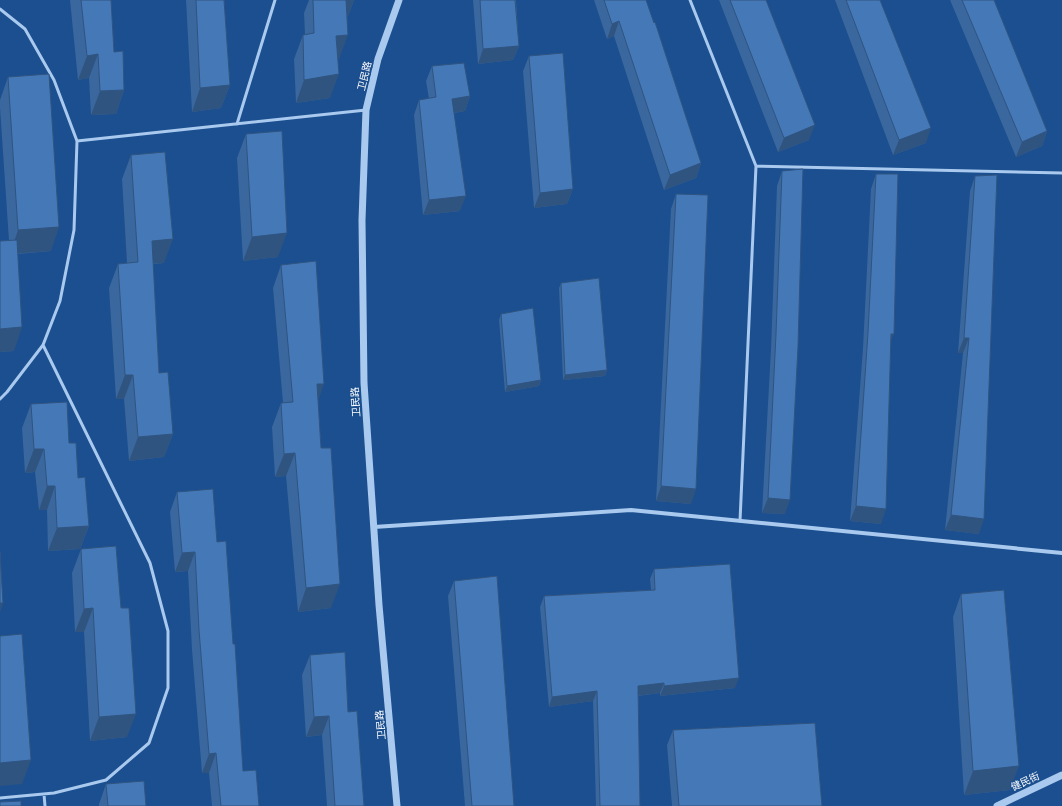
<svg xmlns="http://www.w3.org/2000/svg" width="1062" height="806" viewBox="0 0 1062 806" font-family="'Nunito Sans','Noto Sans SC',sans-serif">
<rect width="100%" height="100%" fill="#1b4f8f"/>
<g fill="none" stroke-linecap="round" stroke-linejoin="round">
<path stroke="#a9c9ee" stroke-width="3" d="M 690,0 L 756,166 L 740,521
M 0,9 L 25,29 L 54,80 L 77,141 L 74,230 L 60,301 L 43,345 L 7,392 L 0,399
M 237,124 L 275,0
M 77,141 L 366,110
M 756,166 L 1062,173
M 44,794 L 45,806
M 0,798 L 54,793 L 106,780 L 149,743 L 168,688 L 168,631 L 150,563 L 43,345"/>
<path stroke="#a9c9ee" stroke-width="4" d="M 374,527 L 631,510 L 1062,553"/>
<path stroke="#a9c9ee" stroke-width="7" d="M 397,806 L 379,605 L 364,383 L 362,220 L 366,110 L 378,59 L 399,0
M 997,806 L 1062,775"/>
</g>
<path fill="#3a679d" d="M 70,0 L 111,0 L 114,52 L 124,90 L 116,114 L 91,115 L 89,78 L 78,80 Z
M 186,0 L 224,0 L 230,85 L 221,108 L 192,112 Z
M 309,0 L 354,0 L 348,16 L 347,17 L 339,59 L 338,59 L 330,98 L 296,103 L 294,59 L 303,35 L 305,35 L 304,13 Z
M 473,0 L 516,0 L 519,46 L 513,60 L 478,64 Z
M 594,0 L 646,0 L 701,163 L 696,178 L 664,190 L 614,36 L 607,39 Z
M 719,0 L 766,0 L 809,140 L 778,152 Z
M 835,0 L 880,0 L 926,143 L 893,155 Z
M 950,0 L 994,0 L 1047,131 L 1042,146 L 1016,157 Z
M 529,56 L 573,189 L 567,204 L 534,208 L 523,71 Z
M 432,66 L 470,96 L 465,111 L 454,113 L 460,211 L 423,215 L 414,115 L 419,100 L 429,99 L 426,81 Z
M 8,77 L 51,251 L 18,254 L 14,351 L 0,352 L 0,241 L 9,241 L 0,108 L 0,100 Z
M 246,134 L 278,257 L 243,261 L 237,158 Z
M 131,155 L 164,263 L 153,264 L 159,373 L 173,434 L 164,457 L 129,461 L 124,399 L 116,399 L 109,288 L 118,264 L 127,263 L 122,179 Z
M 782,171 L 785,514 L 762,513 L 771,349 L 777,186 Z
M 876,174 L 881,524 L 850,521 L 863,348 L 871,189 Z
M 975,176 L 979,534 L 945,530 L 963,353 L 958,353 L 970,191 Z
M 676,194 L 691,504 L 656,501 L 671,209 Z
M 281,265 L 318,401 L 331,608 L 298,612 L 286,476 L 275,477 L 272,427 L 281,403 L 283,403 L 273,288 Z
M 561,283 L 607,370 L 605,376 L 563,380 L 559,288 Z
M 501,314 L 541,380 L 539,386 L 505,392 L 499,320 Z
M 31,404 L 69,443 L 89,526 L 80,549 L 48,551 L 47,510 L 39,510 L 35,472 L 25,473 L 22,428 Z
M 177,492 L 217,542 L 233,644 L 243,771 L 259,806 L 212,806 L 209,773 L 202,773 L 192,650 L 188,571 L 175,572 L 170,512 Z
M 81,549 L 121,608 L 127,737 L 90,741 L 84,632 L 75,632 L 72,573 Z
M 654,569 L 735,688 L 660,696 L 660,693 L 638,696 L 640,806 L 596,806 L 593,701 L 549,707 L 540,607 L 544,596 L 651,590 L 650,579 Z
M 454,581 L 514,806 L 465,806 L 448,596 Z
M 961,594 L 1010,790 L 964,795 L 953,617 Z
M 310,655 L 348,712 L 364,806 L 327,806 L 322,735 L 306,737 L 302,675 Z
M 673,730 L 822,806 L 672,806 L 667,745 Z
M 106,784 L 146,806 L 99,806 L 99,804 Z"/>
<path fill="#305480" d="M 344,0 L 354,0 L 348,16 L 337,20 Z
M 619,21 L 614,36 L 607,39 L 612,24 Z
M 348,35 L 339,59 L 327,60 L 336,36 Z
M 519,46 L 513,60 L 478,64 L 483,49 Z
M 98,54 L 89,78 L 78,80 L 87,56 Z
M 339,74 L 330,98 L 296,103 L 304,80 Z
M 230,85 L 221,108 L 192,112 L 200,88 Z
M 124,90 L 116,114 L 91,115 L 100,91 Z
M 470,96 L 465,111 L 447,114 L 452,99 Z
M 815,125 L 809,140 L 778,152 L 784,138 Z
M 931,128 L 926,143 L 893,155 L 899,140 Z
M 1047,131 L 1042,146 L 1016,157 L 1022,142 Z
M 701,163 L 696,178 L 664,190 L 670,175 Z
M 573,189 L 567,204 L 534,208 L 540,193 Z
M 466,196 L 460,211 L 423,215 L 429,200 Z
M 59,227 L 51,251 L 10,254 L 18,230 Z
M 287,233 L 278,257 L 243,261 L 252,237 Z
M 173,239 L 164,263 L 143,264 L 152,241 Z
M 22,327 L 14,351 L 0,352 L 0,329 Z
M 891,334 L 894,334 L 888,349 Z
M 964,338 L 969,338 L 963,353 L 958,353 Z
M 607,370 L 605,376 L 563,380 L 565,375 Z
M 125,375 L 133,375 L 124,399 L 116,399 Z
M 541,380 L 539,386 L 505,392 L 507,386 Z
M 317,384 L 324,384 L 316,407 Z
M 173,434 L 164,457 L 129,461 L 138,437 Z
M 34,449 L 44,449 L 35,472 L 25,473 Z
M 295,453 L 286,476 L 275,477 L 284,454 Z
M 47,486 L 55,486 L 47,510 L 39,510 Z
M 661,486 L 696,489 L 691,504 L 656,501 Z
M 768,498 L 790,500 L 785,514 L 762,513 Z
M 856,506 L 886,509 L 881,524 L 850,521 Z
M 951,515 L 984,519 L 979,534 L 945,530 Z
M 89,526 L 80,549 L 48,551 L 57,528 Z
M 195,552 L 188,571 L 175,572 L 182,553 Z
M 340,584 L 331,608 L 298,612 L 306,588 Z
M 0,603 L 3,603 L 0,612 Z
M 93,608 L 84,632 L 75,632 L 84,609 Z
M 739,678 L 735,688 L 660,696 L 664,686 Z
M 664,683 L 660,693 L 635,696 L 638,686 Z
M 597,691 L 593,701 L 549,707 L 552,697 Z
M 136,714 L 127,737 L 90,741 L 99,717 Z
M 329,716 L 322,735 L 306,737 L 314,717 Z
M 216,753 L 209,773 L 202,773 L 209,754 Z
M 31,760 L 22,784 L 0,786 L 0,763 Z
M 1019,766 L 1010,790 L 964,795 L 973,771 Z"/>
<path fill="#4478b7" stroke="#305480" d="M 81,0 L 111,0 L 114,52 L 123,51 L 124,90 L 100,91 L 98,54 L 87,56 Z
M 196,0 L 224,0 L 230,85 L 200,88 Z
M 313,0 L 346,0 L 348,35 L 336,36 L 339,74 L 304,80 L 303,35 L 314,33 Z
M 480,0 L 515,0 L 519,46 L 483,49 Z
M 604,0 L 646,0 L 654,23 L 655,22 L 701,163 L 670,175 L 619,21 L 612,24 Z
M 730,0 L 766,0 L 815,125 L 784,138 Z
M 846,0 L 880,0 L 931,128 L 899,140 Z
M 962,0 L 994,0 L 1047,131 L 1022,142 Z
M 563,53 L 573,189 L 540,193 L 529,56 Z
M 464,63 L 470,96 L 452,99 L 466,196 L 429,200 L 419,100 L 436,97 L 432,66 Z
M 49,74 L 59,227 L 18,230 L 8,77 Z
M 282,131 L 287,233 L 252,237 L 246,134 Z
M 165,152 L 173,239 L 152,241 L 159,373 L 168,372 L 173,434 L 138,437 L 133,375 L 125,375 L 118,264 L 138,262 L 131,155 Z
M 803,169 L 798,347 L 790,500 L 768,498 L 776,334 L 782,171 Z
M 876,174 L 898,174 L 894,334 L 891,334 L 886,509 L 856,506 L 868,333 Z
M 997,175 L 984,519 L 951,515 L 969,338 L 964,338 L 975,176 Z
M 676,194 L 708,195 L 696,489 L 661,486 Z
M 17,240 L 22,327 L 0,329 L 0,241 Z
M 316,261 L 324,384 L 317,384 L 321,448 L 331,448 L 340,584 L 306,588 L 295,453 L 284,454 L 281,403 L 293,402 L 281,265 Z
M 599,278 L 607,370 L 565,375 L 561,283 Z
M 533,308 L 541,380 L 507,386 L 501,314 Z
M 67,402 L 69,443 L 76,443 L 78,478 L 85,477 L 89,526 L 57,528 L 55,486 L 47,486 L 44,449 L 34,449 L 31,404 Z
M 213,489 L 217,542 L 226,541 L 233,644 L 235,644 L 243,771 L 256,770 L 259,806 L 221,806 L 216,753 L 209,754 L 199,630 L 195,552 L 182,553 L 177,492 Z
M 116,546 L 121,608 L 129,608 L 136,714 L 99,717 L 93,608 L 84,609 L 81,549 Z
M 0,552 L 3,603 L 0,603 Z
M 730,564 L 739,678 L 664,686 L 664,683 L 638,686 L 640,806 L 600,806 L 597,691 L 552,697 L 544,596 L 655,590 L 654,569 Z
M 497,576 L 514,806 L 472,806 L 454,581 Z
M 1004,590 L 1019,766 L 973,771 L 961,594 Z
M 22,634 L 31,760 L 0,763 L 0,636 Z
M 345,652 L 348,712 L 357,711 L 364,806 L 335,806 L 329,716 L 314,717 L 310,655 Z
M 815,723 L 822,806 L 679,806 L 673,730 Z
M 144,781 L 146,806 L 108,806 L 106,784 Z
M 21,801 L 21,806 L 0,806 L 0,802 Z"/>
<g text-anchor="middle" stroke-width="3" stroke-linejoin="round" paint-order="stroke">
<g font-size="10" fill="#fff" stroke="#1b4f8f">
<text transform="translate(364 76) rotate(-76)" y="4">卫民路</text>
<text transform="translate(355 402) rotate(-94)" y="4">卫民路</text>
<text transform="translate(380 725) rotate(-95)" y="4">卫民路</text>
<text transform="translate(1025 781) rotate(-25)" y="4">健民街</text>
</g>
</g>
</svg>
